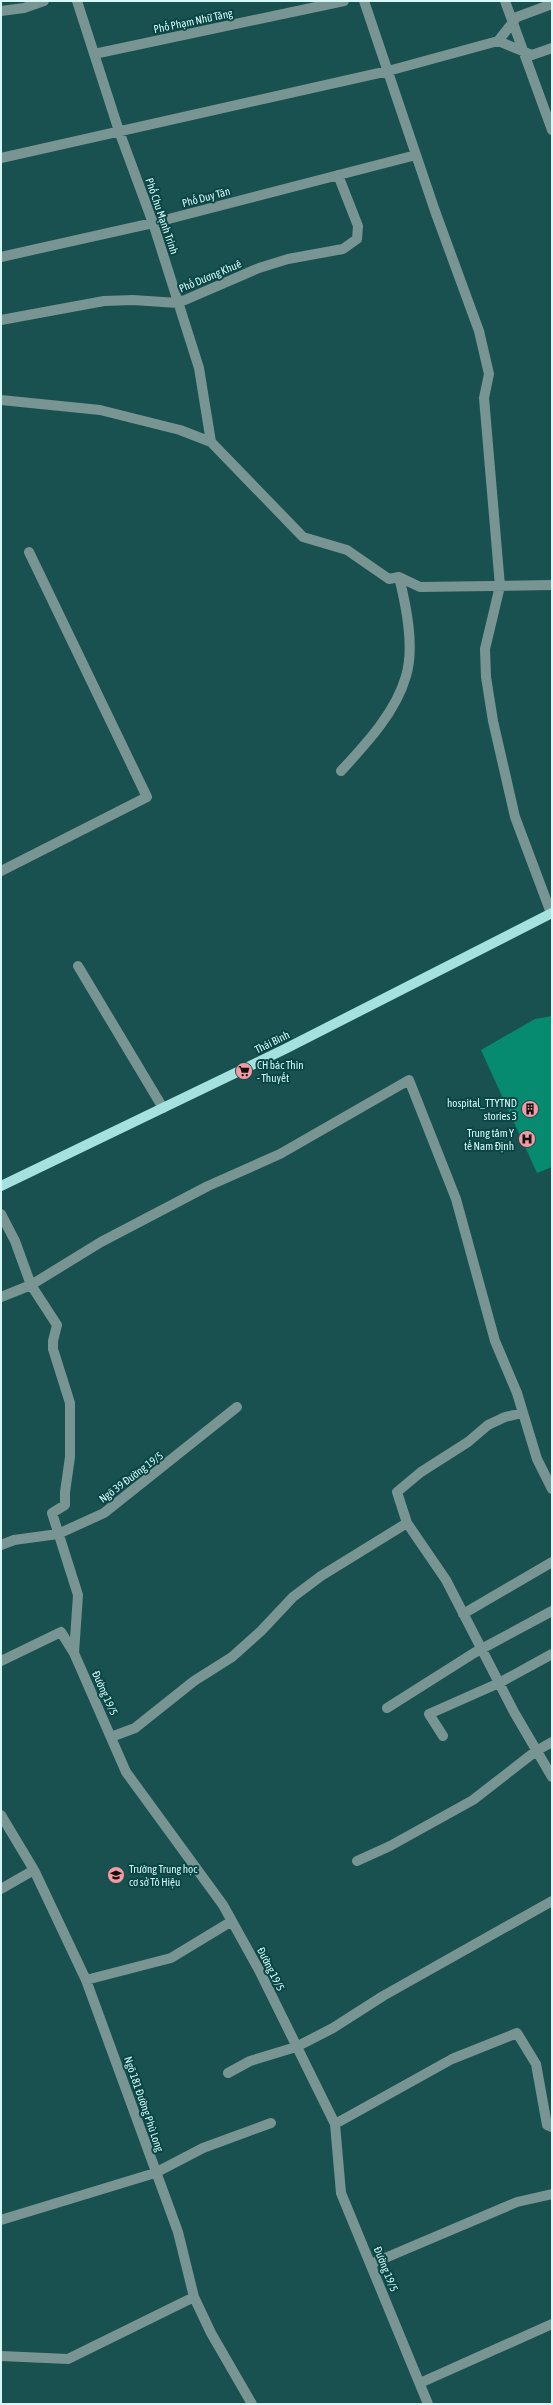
<svg xmlns="http://www.w3.org/2000/svg" width="553" height="2405" viewBox="0 0 553 2405" font-family="'Asap Condensed',sans-serif">
<rect width="100%" height="100%" fill="#18514f"/>
<path fill="#068b71" d="M 552,1016 L 552,1167 L 537,1173 L 481,1050 L 535,1019 Z"/>
<g fill="none" stroke-linecap="round" stroke-linejoin="round">
<path stroke="#789593" stroke-width="10" d="M 77,1 L 119,131 L 153,223 L 199,368 L 211,442
M 364,1 L 435,211 L 479,331 L 489,374 L 484,398 L 500,586 L 485,649 L 486,677 L 493,721 L 515,817 L 551,913
M 505,1 L 552,130
M 1,11 L 24,8 L 44,1
M 498,41 L 532,55 L 552,48
M 94,54 L 344,1
M 1,158 L 388,71 L 498,41 L 517,17 L 552,4
M 1,257 L 153,223 L 416,155
M 1,320 L 104,301 L 133,300 L 178,303 L 259,268 L 288,259 L 343,249 L 357,239 L 358,226 L 338,175
M 1,400 L 100,410 L 180,430 L 211,442 L 303,537 L 347,550 L 389,579 L 399,577 L 420,587 L 552,585
M 341,771 C 366,744 396,712 406,676 C 415,647 406,605 399,577
M 1,871 L 147,797 L 29,552
M 78,966 L 163,1108
M 1,1214 L 15,1241 L 31,1285 L 57,1325 L 53,1341 L 53,1349 L 70,1403 L 70,1457 L 65,1492 L 65,1505 L 52,1513 L 78,1595 L 74,1653
M 1,1297 L 31,1285 L 101,1242 L 208,1186 L 280,1154 L 409,1080 L 456,1199 L 495,1341 L 517,1393 L 537,1459 L 552,1489
M 522,1413 L 505,1417 L 488,1425 L 468,1442 L 421,1472 L 397,1492 L 407,1523 L 446,1580 L 514,1712 L 552,1777
M 1,1545 L 14,1540 L 58,1534 L 104,1513 L 237,1407
M 463,1614 L 552,1562
M 1,1661 L 61,1632 L 74,1653 L 126,1772 L 223,1905 L 259,1970 L 335,2124 L 341,2193 L 428,2404
M 387,1708 L 474,1653 L 552,1611
M 443,1736 L 429,1714 L 499,1683 L 552,1654
M 111,1737 L 135,1728 L 194,1681 L 232,1657 L 261,1631 L 293,1597 L 321,1576 L 407,1523
M 1,1815 L 34,1870 L 86,1980 L 178,2232 L 194,2297 L 211,2333 L 252,2404
M 357,1861 L 390,1846 L 473,1800 L 536,1751 L 552,1742
M 1,1889 L 34,1870
M 86,1980 L 171,1958 L 232,1921
M 228,2073 L 250,2061 L 296,2047 L 333,2028 L 383,1996 L 552,1901
M 335,2124 L 452,2059 L 517,2033 L 536,2064 L 547,2125 L 552,2127
M 1,2220 L 155,2173 L 203,2148 L 271,2123
M 371,2264 L 517,2202 L 552,2194
M 1,2356 L 68,2359 L 194,2297
M 420,2383 L 552,2324"/>
<path stroke="#a5e1de" stroke-width="10" d="M 1,1186 L 285,1049 L 552,913"/>
</g>
<defs>
<g id="supermarket-disc" transform="scale(0.9)"><circle r="9.5" fill="#f49aa4" stroke="#094645"/><path d="M-6-5.5h2.5l.6 2H6L4.5 2H-2.5L-4.4-4H-6ZM-1.5 3.2a1.3 1.3 0 1 0 .1 0ZM3 3.2a1.3 1.3 0 1 0 .1 0Z" fill="#111"/></g>
<g id="building-disc" transform="scale(0.9)"><circle r="9.5" fill="#f49aa4" stroke="#094645"/><path d="M-4-6H4V6H1V3H-1V6H-4ZM-2.5-4.3h1.7v1.8h-1.7ZM.8-4.3h1.7v1.8H.8ZM-2.5-1h1.7V.8h-1.7ZM.8-1h1.7V.8H.8Z" fill="#111"/></g>
<g id="hospital-disc" transform="scale(0.9)"><circle r="9.5" fill="#f49aa4" stroke="#094645"/><path d="M-5-5h3v3.5h4V-5h3V5h-3V1.5h-4V5h-3Z" fill="#111"/></g>
<g id="school-disc" transform="scale(0.9)"><circle r="9.5" fill="#f49aa4" stroke="#094645"/><path d="M0-5L7-2L0 1L-7-2ZM-4 1L0 2.5L4 1V4Q0 6-4 4Z" fill="#111"/></g>
</defs>
<g fill-rule="evenodd">
<use href="#supermarket-disc" x="244" y="1071"/>
<use href="#building-disc" x="530" y="1109"/>
<use href="#hospital-disc" x="527" y="1139"/>
<use href="#school-disc" x="116" y="1875"/>
</g>
<g text-anchor="middle" stroke-width="4" stroke-linejoin="round" paint-order="stroke">
<g font-size="11" fill="#d6f9f7" stroke="#094645">
<text transform="translate(193 21) rotate(-12)" y="4">Phố Phạm Nhữ Tăng</text>
<text transform="translate(206 197) rotate(-15)" y="4">Phố Duy Tân</text>
<text transform="translate(162 216) rotate(71)" y="4">Phố Chu Mạnh Trinh</text>
<text transform="translate(210 276) rotate(-23)" y="4">Phố Dương Khuê</text>
<text transform="translate(272 1042) rotate(-26)" y="4">Thái Bình</text>
<text transform="translate(131 1477) rotate(-37)" y="4">Ngõ 39 Đường 19/5</text>
<text transform="translate(105 1693) rotate(66)" y="4">Đường 19/5</text>
<text transform="translate(271 1969) rotate(63)" y="4">Đường 19/5</text>
<text transform="translate(144 2104) rotate(71)" y="4">Ngõ 181 Đường Phù Long</text>
<text transform="translate(386 2269) rotate(68)" y="4">Đường 19/5</text>
</g>
<g font-size="11" fill="#d6f9f7" stroke="#094645" text-anchor="start">
<text x="257" y="1069">CH bác Thìn<tspan x="257" dy="13">- Thuyết</tspan></text>
<text x="517" y="1107" text-anchor="end">hospital_TTYTND<tspan x="517" dy="13">stories 3</tspan></text>
<text x="514" y="1137" text-anchor="end">Trung tâm Y<tspan x="514" dy="13">tế Nam Định</tspan></text>
<text x="129" y="1873">Trường Trung học<tspan x="129" dy="13">cơ sở Tô Hiệu</tspan></text>
</g>
</g>
<rect width="553" height="2405" fill="none" stroke="#d6f9f7" stroke-width="4"/>
</svg>
